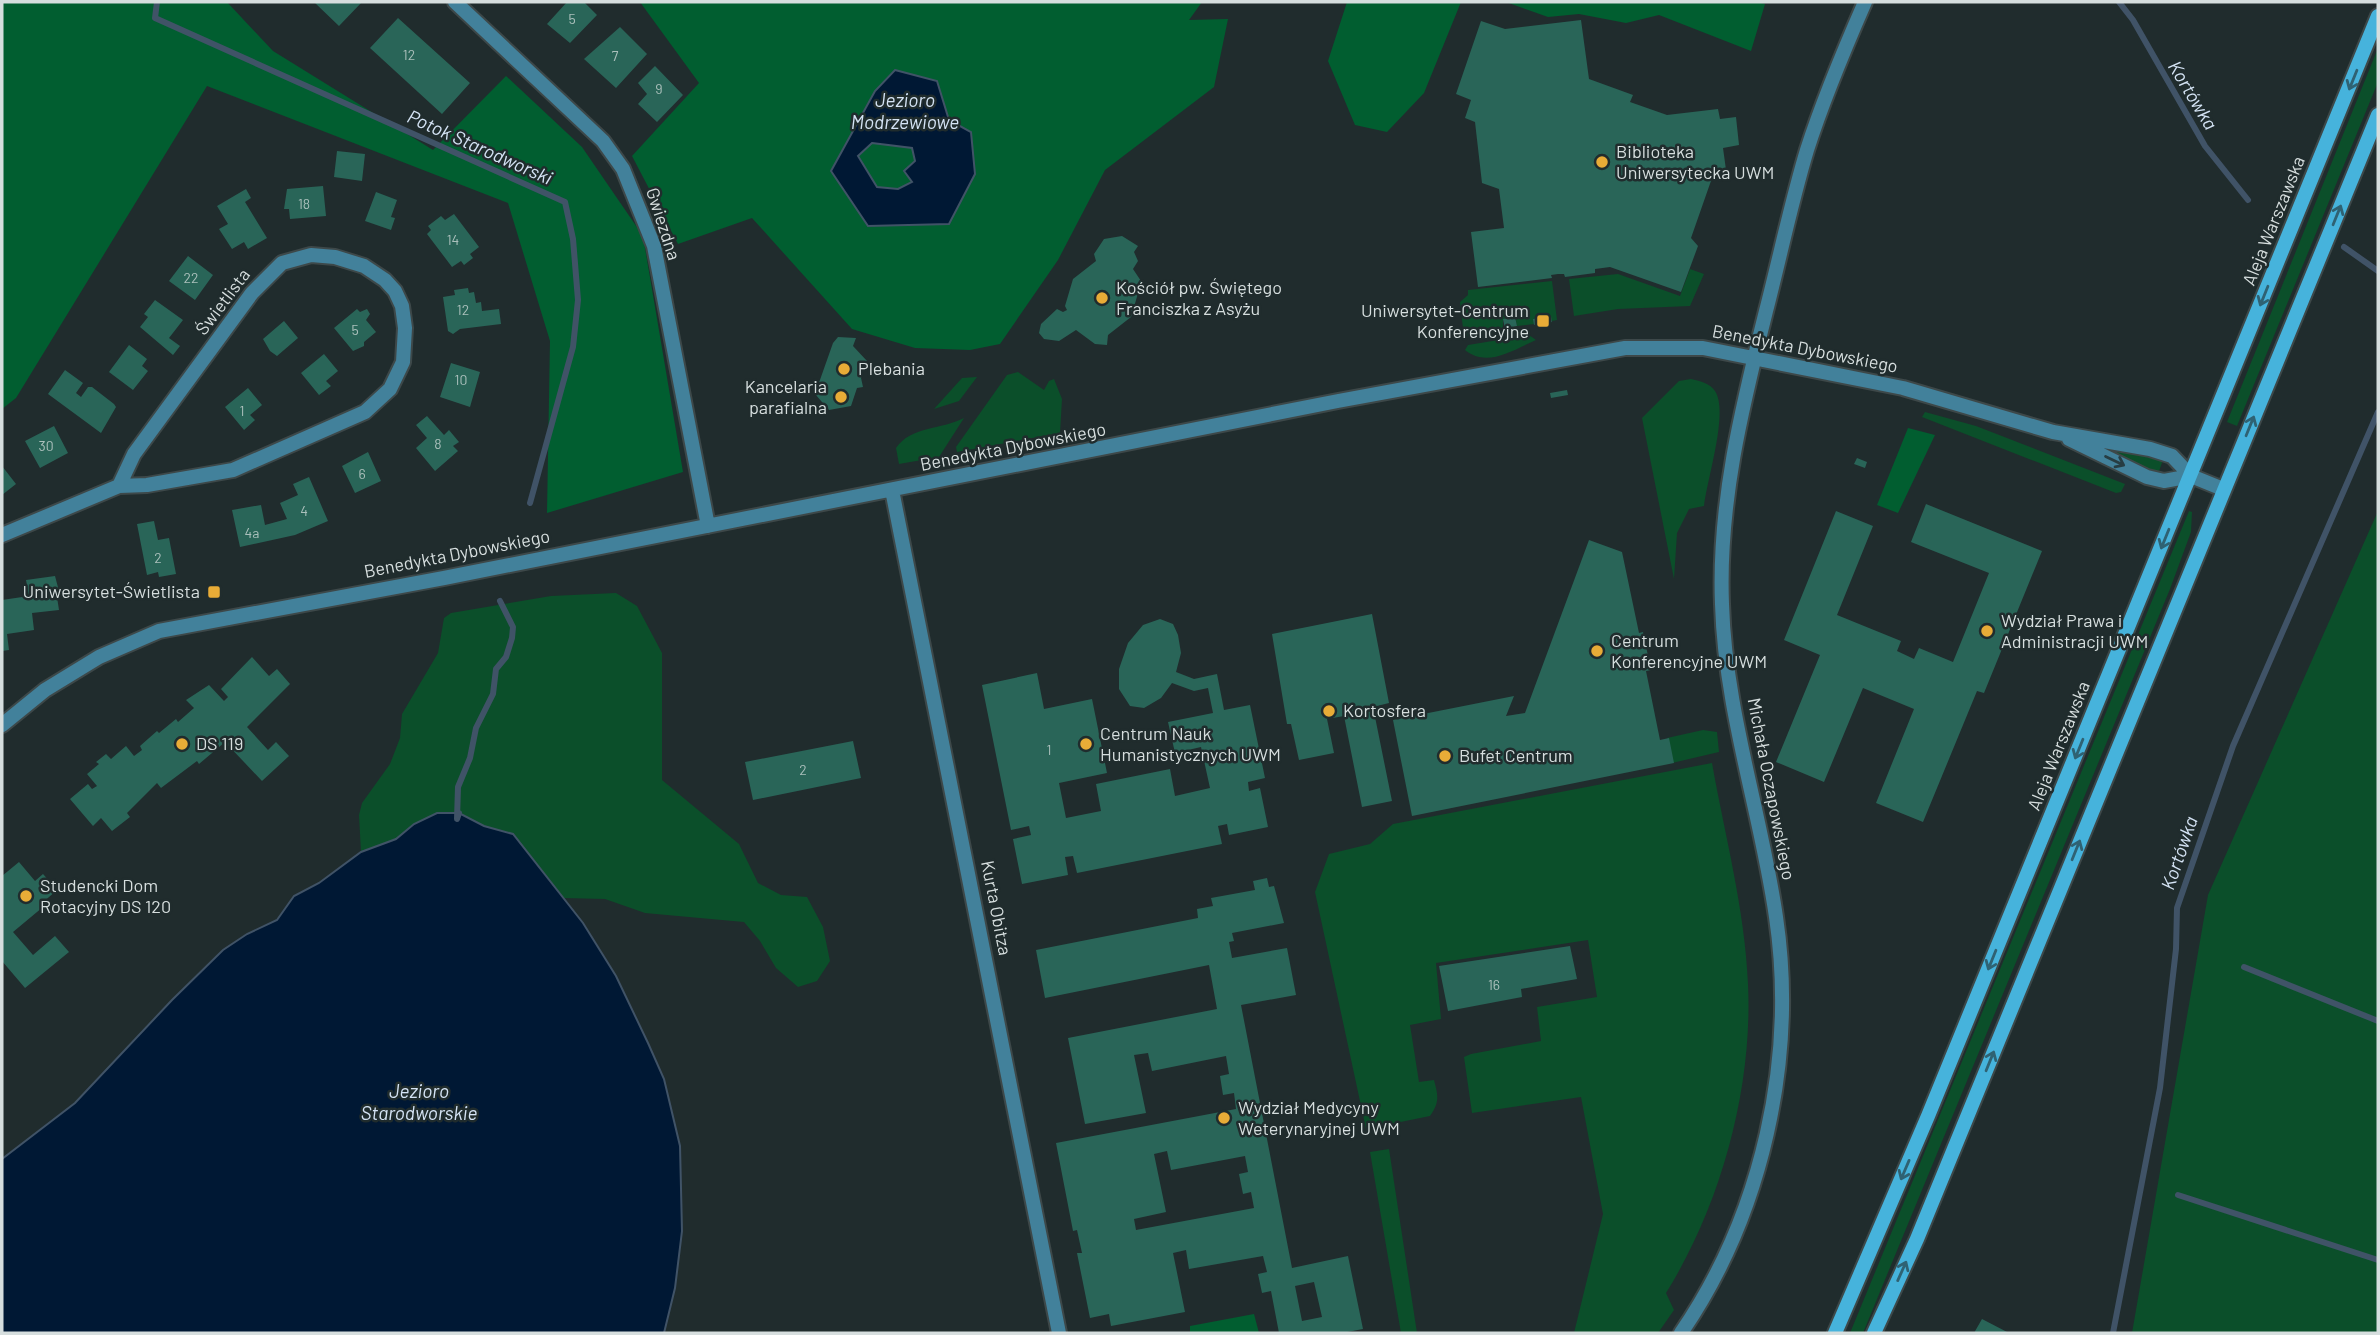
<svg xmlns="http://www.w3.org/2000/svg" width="2380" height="1335" viewBox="0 0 2380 1335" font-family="Barlow,sans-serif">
<rect width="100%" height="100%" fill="#202c2d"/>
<path fill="#0b4f2a" d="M 2378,48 L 2378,82 L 2237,426 L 2227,422 Z
M 1690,269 L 1704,274 L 1690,306 L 1618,309 L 1574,316 L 1569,279 L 1618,274 L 1680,296 Z
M 1552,281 L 1557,320 L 1552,321 L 1550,316 L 1533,319 L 1534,324 L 1517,326 L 1515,316 L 1503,319 L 1503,329 L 1464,337 L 1460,302 L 1468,295 L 1468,290 Z
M 1529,335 L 1536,340 C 1513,350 1487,368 1465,350 L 1468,345 Z
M 1018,372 L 1044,390 L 1049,381 L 1054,379 L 1062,399 L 1060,433 L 957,452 L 956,447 L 1007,375 Z
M 977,377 L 959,401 L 934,409 L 962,378 Z
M 1691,379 C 1699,381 1710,383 1715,391 C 1729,412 1707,479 1704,506 L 1689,509 L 1677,533 L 1674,579 L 1642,418 L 1679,381 Z
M 1925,412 L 1976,426 L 2125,484 L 2121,492 L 2116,493 L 1922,417 Z
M 964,418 L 939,457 L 899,464 L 896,448 C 911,426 941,430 964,418 Z
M 2074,436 L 2163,460 L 2158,474 Z
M 2189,511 L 2192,512 L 2191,532 L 2170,589 L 1863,1333 L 1850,1333 Z
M 2378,511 L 2378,1333 L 2132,1333 L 2208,895 Z
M 616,593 L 637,606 L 662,653 L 662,780 L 739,844 L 758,883 L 781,895 L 807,897 L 823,927 L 830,961 L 817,981 L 798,987 L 776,968 L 760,941 L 744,922 L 645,913 L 605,899 L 563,898 L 513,834 L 484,826 L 458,813 L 414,824 L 396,839 L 361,852 L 359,815 L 362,803 L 390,764 L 400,738 L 402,714 L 438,653 L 444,618 L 451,613 L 551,596 Z
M 1703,730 L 1717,732 L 1719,752 L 1672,763 L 1667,738 Z
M 1712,763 C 1725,836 1745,910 1748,984 C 1753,1088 1721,1205 1666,1293 L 1674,1310 L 1658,1333 L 1574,1333 L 1603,1214 L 1581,1097 L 1472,1113 L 1464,1057 L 1471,1054 L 1541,1041 L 1537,1007 L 1597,997 L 1588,940 L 1436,963 L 1441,1019 L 1410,1025 L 1419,1082 L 1434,1080 C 1438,1095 1440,1102 1430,1116 L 1366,1129 L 1315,892 L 1329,854 L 1370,844 L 1393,824 Z
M 1389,1149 L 1417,1333 L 1401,1333 L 1370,1152 Z"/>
<path fill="#015e30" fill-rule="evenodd" d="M 2,2 L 227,2 L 273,51 L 433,150 L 506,76 L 582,147 L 643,236 L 683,472 L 547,513 L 550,341 L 508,203 L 207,86 L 16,398 L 2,409 Z
M 640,2 L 1202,2 L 1189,20 L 1228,19 L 1214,87 L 1105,170 L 1058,260 L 1000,344 L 970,350 L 915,348 L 852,329 L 752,218 L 678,244 L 632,156 L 699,83 ZM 949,120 L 971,132 L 974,174 L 949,224 L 868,226 L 832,171 L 857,123 Z
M 1347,2 L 1461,2 L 1424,93 L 1387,132 L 1355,125 L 1328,61 Z
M 1506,2 L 1758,2 L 1765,4 L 1751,51 L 1659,15 L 1626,23 L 1579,14 L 1548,17 Z
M 872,143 L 912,148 L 915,161 L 913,182 L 898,189 L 877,187 L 858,156 Z
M 1908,428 L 1935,435 L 1898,513 L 1877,505 Z
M 1254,1314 L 1259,1333 L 1190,1333 L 1190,1326 Z"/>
<path fill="#001834" stroke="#405367" stroke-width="2" fill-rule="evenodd" d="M 895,70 L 937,81 L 949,120 L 971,132 L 975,174 L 949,224 L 868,226 L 831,171 L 875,91 ZM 872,143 L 912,148 L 915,161 L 904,171 L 912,182 L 898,189 L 877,187 L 858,156 Z
M 437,813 L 459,813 L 484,826 L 513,834 L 583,923 L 616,976 L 648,1043 L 664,1079 L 680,1146 L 682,1231 L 675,1288 L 664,1333 L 2,1333 L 2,1159 L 75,1103 L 172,1000 L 223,950 L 247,934 L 277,920 L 294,896 L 319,883 L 361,852 L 396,839 L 414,824 Z"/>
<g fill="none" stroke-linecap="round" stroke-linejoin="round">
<path stroke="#405367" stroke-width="6" d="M 157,2 L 155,18 L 565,202 L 573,239 L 578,300 L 573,347 L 530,503
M 2119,2 L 2133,20 L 2205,146 L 2248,200
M 2344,247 L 2378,271
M 459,813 L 457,819 L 458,787 L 470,758 L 476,728 L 493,694 L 496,669 L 506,657 L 512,638 L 513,627 L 500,601
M 2244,967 L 2378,1021
M 2178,1195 L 2378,1260
M 2113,1333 L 2160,1088 L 2176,949 L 2177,908 L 2233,746 L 2378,412"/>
</g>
<path fill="#296558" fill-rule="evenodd" d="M 314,2 L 362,2 L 339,26 Z
M 567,2 L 584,2 L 597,15 L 570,43 L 547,24 Z
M 398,18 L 470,83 L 442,114 L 370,48 Z
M 1581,20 L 1589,79 L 1633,95 L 1630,102 L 1667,115 L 1718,109 L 1720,119 L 1736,117 L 1739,145 L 1723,148 L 1727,177 L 1712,178 L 1691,238 L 1698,246 L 1681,292 L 1610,267 L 1595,269 L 1595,273 L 1565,277 L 1564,274 L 1558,274 L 1551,275 L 1552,278 L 1478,287 L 1471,232 L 1504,228 L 1499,189 L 1482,183 L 1475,122 L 1465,118 L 1471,100 L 1456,94 L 1481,21 L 1505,29 Z
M 620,27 L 647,54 L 616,88 L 584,59 Z
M 655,66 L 683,95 L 657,122 L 638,104 L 647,94 L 638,83 Z
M 337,151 L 365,154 L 362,181 L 334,177 Z
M 323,186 L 326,216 L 290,219 L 289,209 L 284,209 L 287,189 Z
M 246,189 L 251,198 L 245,202 L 267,238 L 248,249 L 244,242 L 232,249 L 219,229 L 228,224 L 217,206 Z
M 376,192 L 397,200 L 391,217 L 395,218 L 391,230 L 365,221 Z
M 454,214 L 479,247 L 470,254 L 473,258 L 464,265 L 461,261 L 452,267 L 427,234 L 431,230 L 428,226 L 441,216 L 445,220 Z
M 1122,236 L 1138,246 L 1134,252 L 1138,261 L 1133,269 L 1145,287 L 1139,290 L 1131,317 L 1108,335 L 1107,345 L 1095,344 L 1076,330 L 1059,341 L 1044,339 L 1039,333 L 1041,324 L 1057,309 L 1063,312 L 1067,310 L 1065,306 L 1073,279 L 1096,261 L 1094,254 L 1104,239 Z
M 188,256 L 213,275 L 195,300 L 169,281 Z
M 468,288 L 469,293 L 474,292 L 476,303 L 481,302 L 482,311 L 499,309 L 501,324 L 460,329 L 453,334 L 448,331 L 443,297 L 455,295 L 454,290 Z
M 155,300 L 183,320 L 169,338 L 180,346 L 173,355 L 140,327 L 148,317 L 144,314 Z
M 357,309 L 360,312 L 367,309 L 370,314 L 366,320 L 376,332 L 364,342 L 364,346 L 353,351 L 334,328 Z
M 1551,316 L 1552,322 L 1534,325 L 1533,319 Z
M 1515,317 L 1517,326 L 1505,329 L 1503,319 Z
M 284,321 L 298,338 L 277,356 L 270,351 L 263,339 Z
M 838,337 L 856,338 L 853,346 L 867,361 L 861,378 L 863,387 L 857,388 L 851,406 L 829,410 L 815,394 L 833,343 Z
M 129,345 L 147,359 L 142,366 L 148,371 L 133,390 L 109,372 Z
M 324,354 L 338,371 L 326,381 L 331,386 L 319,395 L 301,373 Z
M 451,363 L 480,372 L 470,407 L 440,397 Z
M 65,370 L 83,383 L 76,393 L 81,397 L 88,387 L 92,387 L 114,404 L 116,407 L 101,433 L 48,394 Z
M 248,388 L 262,405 L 250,415 L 255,420 L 244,430 L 225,407 Z
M 1567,390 L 1568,395 L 1551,398 L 1550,393 Z
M 427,416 L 444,435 L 449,430 L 459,442 L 453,446 L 458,451 L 435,471 L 416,448 L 427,438 L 416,425 Z
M 54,426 L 68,453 L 40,468 L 25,441 Z
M 368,452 L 381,481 L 355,493 L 342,466 Z
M 1857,458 L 1867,462 L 1865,468 L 1854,464 Z
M 2,466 L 16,484 L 2,495 Z
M 309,477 L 328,521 L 295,535 L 240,547 L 232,510 L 261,505 L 265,525 L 287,519 L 280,503 L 298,495 L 293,484 Z
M 1926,504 L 2042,551 L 1984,693 L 1977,691 L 1923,822 L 1876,803 L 1914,709 L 1863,688 L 1824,782 L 1776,762 L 1820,655 L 1784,640 L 1836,511 L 1873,526 L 1837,615 L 1901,641 L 1897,651 L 1914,659 L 1919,648 L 1953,662 L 1989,573 L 1911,542 Z
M 154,521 L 158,540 L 169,538 L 176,574 L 159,577 L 158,572 L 147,575 L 137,524 Z
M 1589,540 L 1622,552 L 1639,633 L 1643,632 L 1651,670 L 1646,671 L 1660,740 L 1669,738 L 1674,763 L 1412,816 L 1393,720 L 1514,696 L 1506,716 L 1525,713 Z
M 55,576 L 60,595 L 57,597 L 59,610 L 32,613 L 34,630 L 7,634 L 9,650 L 2,651 L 2,600 L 29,596 L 26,580 Z
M 1372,614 L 1389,703 L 1373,707 L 1392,801 L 1362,807 L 1344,716 L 1327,719 L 1334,753 L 1299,760 L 1291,724 L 1287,724 L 1272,634 Z
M 1160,619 L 1173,624 L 1178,635 L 1181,653 L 1176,672 L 1194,679 L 1217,674 L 1224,710 L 1250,705 L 1265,778 L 1248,782 L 1249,791 L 1260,788 L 1268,827 L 1229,835 L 1227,824 L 1218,826 L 1222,844 L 1077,873 L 1073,856 L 1065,857 L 1068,875 L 1022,884 L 1013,839 L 1031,835 L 1029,826 L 1011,830 L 982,685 L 1037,673 L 1044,709 L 1092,699 L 1107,773 L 1059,783 L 1066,818 L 1101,811 L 1096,784 L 1170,769 L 1175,796 L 1210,788 L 1201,747 L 1175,753 L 1168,722 L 1213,713 L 1208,688 L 1194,691 L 1172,683 L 1161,698 L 1144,708 L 1130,706 L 1119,689 L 1119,669 L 1128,643 L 1143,625 Z
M 252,657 L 269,676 L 277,669 L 290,684 L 247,727 L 268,750 L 276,742 L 289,756 L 262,781 L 225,742 L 199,764 L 197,761 L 161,788 L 157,783 L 127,813 L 130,817 L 112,831 L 101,818 L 93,826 L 70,799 L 88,784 L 92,789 L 97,786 L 87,774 L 99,764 L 96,762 L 106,754 L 111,759 L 126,746 L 134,756 L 142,750 L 140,746 L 157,731 L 159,733 L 176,719 L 178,722 L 194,708 L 186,700 L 209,685 L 224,701 L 228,697 L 221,689 Z
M 853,741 L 861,778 L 753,800 L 745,762 Z
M 19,862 L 35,881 L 43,874 L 57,890 L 41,904 L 43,907 L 13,932 L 33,955 L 55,936 L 69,952 L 25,988 L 2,961 L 2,876 Z
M 1267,878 L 1269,887 L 1274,886 L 1284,923 L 1232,933 L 1234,941 L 1229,942 L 1232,958 L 1287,948 L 1296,995 L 1241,1005 L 1292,1268 L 1348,1256 L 1363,1329 L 1342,1333 L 1279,1333 L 1271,1291 L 1262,1293 L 1258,1274 L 1267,1272 L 1263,1256 L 1189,1269 L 1186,1250 L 1173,1253 L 1185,1312 L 1111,1326 L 1109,1314 L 1090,1318 L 1077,1253 L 1082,1253 L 1077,1230 L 1073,1231 L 1056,1143 L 1236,1109 L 1234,1093 L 1223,1095 L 1220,1076 L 1229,1074 L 1226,1056 L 1152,1071 L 1148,1053 L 1134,1055 L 1146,1113 L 1085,1124 L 1068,1038 L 1217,1009 L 1209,965 L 1045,998 L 1036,950 L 1198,918 L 1197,909 L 1213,906 L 1211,898 L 1255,890 L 1253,881 ZM 1167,1151 L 1171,1170 L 1245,1156 L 1248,1172 L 1239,1174 L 1243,1194 L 1251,1192 L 1254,1208 L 1136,1230 L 1134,1219 L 1166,1212 L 1154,1154 ZM 1314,1282 L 1322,1317 L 1302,1321 L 1295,1286 Z
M 1570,946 L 1577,979 L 1521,989 L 1522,997 L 1448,1011 L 1439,966 Z
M 1982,1319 L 2009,1333 L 1974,1333 Z"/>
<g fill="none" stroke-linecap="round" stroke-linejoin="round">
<g stroke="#3d4849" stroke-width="18">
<path id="minor" d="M 455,2 L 603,141 L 623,169 L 654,246 L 708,526
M 2069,439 L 2147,477 L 2164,481 L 2191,476
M 892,490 L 1059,1333
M 2,535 L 119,486 L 147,485 L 233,470 L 365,412 L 390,389 L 403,362 L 405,328 L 402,306 L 395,291 L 385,280 L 364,266 L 335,257 L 311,255 L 282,263 L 252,293 L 134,454 L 119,486
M 2,725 L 45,690 L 99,657 L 159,631 L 444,578 L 1338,401 L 1625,348 L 1703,348 L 1903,388 L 2053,432 L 2150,449 L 2172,456 L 2191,476 L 2223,489
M 1681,1333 C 1762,1215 1797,1059 1776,917 C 1761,813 1725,710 1722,604 C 1718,504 1742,407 1766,311 C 1780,257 1791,203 1807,150 C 1823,100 1844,50 1865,2"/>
</g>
<g stroke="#3d4849" stroke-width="18">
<path id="secondary" d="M 1835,1333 L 1928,1116 L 2378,16
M 1874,1333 L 1917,1239 L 2378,115"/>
</g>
<use href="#minor" stroke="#42819b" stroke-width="14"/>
<use href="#secondary" stroke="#46b3dc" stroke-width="14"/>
</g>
<defs><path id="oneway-shaft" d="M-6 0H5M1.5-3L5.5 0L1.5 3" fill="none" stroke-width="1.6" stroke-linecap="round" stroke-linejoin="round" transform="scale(1.75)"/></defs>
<g stroke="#2f6273">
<use href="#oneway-shaft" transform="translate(2353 80) rotate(112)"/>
<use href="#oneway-shaft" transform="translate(2337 215) rotate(-68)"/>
<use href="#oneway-shaft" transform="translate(2264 296) rotate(112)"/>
<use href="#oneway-shaft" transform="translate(2250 426) rotate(-68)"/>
<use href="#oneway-shaft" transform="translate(2165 539) rotate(112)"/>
<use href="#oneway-shaft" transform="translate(2079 749) rotate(112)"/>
<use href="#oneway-shaft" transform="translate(2076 850) rotate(-68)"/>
<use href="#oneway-shaft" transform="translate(1992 960) rotate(112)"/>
<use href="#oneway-shaft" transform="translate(1990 1061) rotate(-68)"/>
<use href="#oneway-shaft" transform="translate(1905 1170) rotate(113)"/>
<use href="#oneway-shaft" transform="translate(1902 1271) rotate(-66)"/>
</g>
<use stroke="#273d43" href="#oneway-shaft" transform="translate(2115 461) rotate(26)"/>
<g fill="#e8ac37" stroke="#202c2d" stroke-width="2.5">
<circle cx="1602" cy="162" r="7"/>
<circle cx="1102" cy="298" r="7"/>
<rect x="1536" y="314" width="14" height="14" rx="3.5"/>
<circle cx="844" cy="369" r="7"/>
<circle cx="841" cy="397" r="7"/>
<rect x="207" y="585" width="14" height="14" rx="3.5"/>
<circle cx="1987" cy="631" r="7"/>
<circle cx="1597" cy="651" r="7"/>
<circle cx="1329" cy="711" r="7"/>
<circle cx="182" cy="744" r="7"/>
<circle cx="1086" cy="744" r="7"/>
<circle cx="1445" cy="756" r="7"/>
<circle cx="26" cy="896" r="7"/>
<circle cx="1224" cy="1118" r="7"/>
</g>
<g text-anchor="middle" stroke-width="5" stroke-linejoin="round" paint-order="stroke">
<g font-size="14" fill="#abc0bc">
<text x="572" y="24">5</text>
<text x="409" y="60">12</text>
<text x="615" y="61">7</text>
<text x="659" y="94">9</text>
<text x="304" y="209">18</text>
<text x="453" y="245">14</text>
<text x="191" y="283">22</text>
<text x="463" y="315">12</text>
<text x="355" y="335">5</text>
<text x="461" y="385">10</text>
<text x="242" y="416">1</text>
<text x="438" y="449">8</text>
<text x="46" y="451">30</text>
<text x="362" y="479">6</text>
<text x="304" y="516">4</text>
<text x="252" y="538">4a</text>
<text x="158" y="563">2</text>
<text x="1049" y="755">1</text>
<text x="803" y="775">2</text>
<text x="1494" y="990">16</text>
</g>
<g font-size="18" fill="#d6dede" stroke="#202c2d" text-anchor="start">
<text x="1616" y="158">Biblioteka<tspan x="1616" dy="21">Uniwersytecka UWM</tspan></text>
<text x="1116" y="294">Kościół pw. Świętego<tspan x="1116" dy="21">Franciszka z Asyżu</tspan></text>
<text x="1529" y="317" text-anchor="end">Uniwersytet-Centrum<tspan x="1529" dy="21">Konferencyjne</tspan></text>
<text x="858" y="375">Plebania</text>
<text x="827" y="393" text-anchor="end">Kancelaria<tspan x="827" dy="21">parafialna</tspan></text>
<text x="200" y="598" text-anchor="end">Uniwersytet-Świetlista</text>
<text x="2001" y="627">Wydział Prawa i<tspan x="2001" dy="21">Administracji UWM</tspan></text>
<text x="1611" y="647">Centrum<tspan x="1611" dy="21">Konferencyjne UWM</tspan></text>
<text x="1343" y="717">Kortosfera</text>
<text x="1100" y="740">Centrum Nauk<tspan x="1100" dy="21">Humanistycznych UWM</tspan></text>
<text x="196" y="750">DS 119</text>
<text x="1459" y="762">Bufet Centrum</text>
<text x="40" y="892">Studencki Dom<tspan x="40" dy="21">Rotacyjny DS 120</tspan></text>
<text x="1238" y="1114">Wydział Medycyny<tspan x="1238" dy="21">Weterynaryjnej UWM</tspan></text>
</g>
<g font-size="18" fill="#d6dede" stroke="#202c2d">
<text transform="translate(2274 221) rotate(-68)" y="6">Aleja Warszawska</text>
<text transform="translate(663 224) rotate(72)" y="6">Gwiezdna</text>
<text transform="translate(223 302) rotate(-53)" y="6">Świetlista</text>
<text transform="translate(1805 349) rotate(11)" y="6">Benedykta Dybowskiego</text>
<text transform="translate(1013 447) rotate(-11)" y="6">Benedykta Dybowskiego</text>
<text transform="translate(457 554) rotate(-11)" y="6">Benedykta Dybowskiego</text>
<text transform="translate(2059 746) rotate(-68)" y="6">Aleja Warszawska</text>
<text transform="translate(1771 789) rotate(79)" y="6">Michała Oczapowskiego</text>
<text transform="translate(996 908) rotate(79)" y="6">Kurta Obitza</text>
</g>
<g font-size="19" font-style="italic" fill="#d5e4f5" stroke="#202c2d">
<text transform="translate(2193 95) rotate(59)" y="7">Kortówka</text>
<text x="905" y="107">Jezioro<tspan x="905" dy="22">Modrzewiowe</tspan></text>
<text transform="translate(480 147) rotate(24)" y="7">Potok Starodworski</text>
<text transform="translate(2179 853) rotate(-71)" y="7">Kortówka</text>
<text x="419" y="1098">Jezioro<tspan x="419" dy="22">Starodworskie</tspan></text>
</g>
</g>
<rect width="2380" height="1335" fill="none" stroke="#d6dede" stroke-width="7"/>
</svg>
